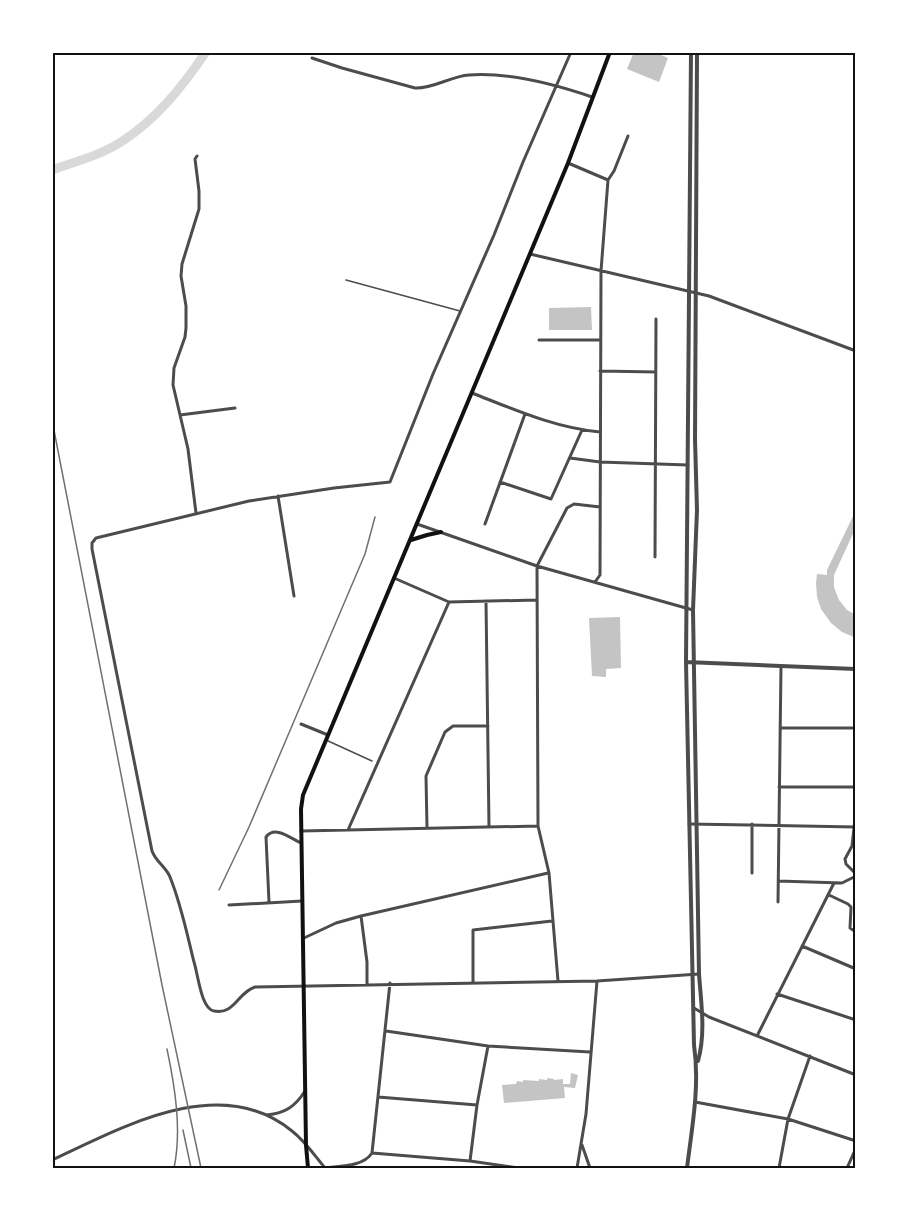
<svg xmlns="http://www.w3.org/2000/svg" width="908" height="1221" viewBox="0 0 908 1221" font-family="'Roboto Condensed',sans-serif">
<rect width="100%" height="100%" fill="#fff"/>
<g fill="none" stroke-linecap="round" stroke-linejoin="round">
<path stroke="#d9d9d9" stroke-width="9" d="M 52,170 C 74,162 101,155 121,142 C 157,119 182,87 206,52"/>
</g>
<path fill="#c4c4c4" d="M 634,52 L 662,52 L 661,55 L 668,58 L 659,82 L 627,69 Z
M 591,307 L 592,330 L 549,330 L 549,308 Z
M 856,510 L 856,527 L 834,575 L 834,587 L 839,600 L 847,610 L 856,615 L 856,638 L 842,632 L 831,623 L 821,609 L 817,597 L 816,583 L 817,574 L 827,575 L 827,570 Z
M 620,617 L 621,668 L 606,669 L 606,677 L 592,676 L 589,618 Z
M 571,1073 L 578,1075 L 575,1088 L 564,1087 L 565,1098 L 504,1103 L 502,1085 L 516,1084 L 517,1081 L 523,1082 L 523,1080 L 539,1081 L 539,1079 L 547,1080 L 547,1078 L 554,1079 L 554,1080 L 563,1079 L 563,1084 L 570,1084 Z"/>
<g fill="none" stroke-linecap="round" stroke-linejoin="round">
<path stroke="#4c4c4c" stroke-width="1.5" d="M 346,280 L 460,311
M 326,740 L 372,761"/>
<path stroke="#4c4c4c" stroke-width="3" d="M 571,52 L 523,162 L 494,235 L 433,374 L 390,482 L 334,488 L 249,501 L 96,538 L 92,543 L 92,549 L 152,851 C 156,862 166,867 170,877 C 181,904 187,934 194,962 C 198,974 201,1009 214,1011 C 235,1015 238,992 255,987 L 597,981 L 699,974
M 312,58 L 342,68 L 415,88 C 433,89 451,76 469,75 C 510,72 554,84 592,97
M 568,163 L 608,180 L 601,271 L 600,575 L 595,582
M 608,180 L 614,171 L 628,136
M 530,254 L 709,296 L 856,351
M 539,340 L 600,340
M 600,371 L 656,372
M 472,393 C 513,409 555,428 600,432
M 180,415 L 235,408
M 570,458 L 600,462 L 688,465
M 500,482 L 551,499 L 582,430
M 278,496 L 294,596
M 196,513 L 188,449 L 173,385 L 174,368 L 185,337 L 186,328 L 186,306 L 181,276 L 182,264 L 199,209 L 199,191 L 195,159 L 197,156
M 417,524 L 537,566 L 693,610
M 485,524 L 525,414
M 655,557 L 656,319
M 394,578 L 449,602 L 537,600
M 486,601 L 489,827
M 301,724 L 328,735
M 780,728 L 856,728
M 779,787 L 856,787
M 856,810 L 852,846 L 845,859 L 846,864 L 856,874
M 689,824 L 856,827
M 427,828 L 426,776 L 445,732 L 453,726 L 488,726
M 348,830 L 449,602
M 301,831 L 538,826
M 752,873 L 752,824
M 778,881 L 842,883 L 856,876
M 829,895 L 848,904 L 851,907 L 850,928 L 856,932
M 269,902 L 266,837 C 275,825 290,838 301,843
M 778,902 L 781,666
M 229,905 L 302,901
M 361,916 L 367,962 L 367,984
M 304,938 L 336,923 L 361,916 L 548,873
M 802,946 L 856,969
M 558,981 L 549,873 L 538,826 L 537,566 L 567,508 L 574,504 L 600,507
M 473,983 L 473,930 L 552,921
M 777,994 L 856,1020
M 694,1008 L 709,1017 L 856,1075
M 386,1031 L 488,1046 L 590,1052
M 757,1036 L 834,883
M 378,1097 L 477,1105
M 695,1102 L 788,1119 L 856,1141
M 267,1115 C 285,1113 295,1107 305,1091
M 582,1145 L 590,1168
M 372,1153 L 470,1161 L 519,1168
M 52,1160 C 123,1127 220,1072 292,1131 C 305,1141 315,1156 325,1168
M 470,1161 L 477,1105 L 488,1046
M 325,1168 C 339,1166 363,1167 372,1153 L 390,983
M 577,1168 L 586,1114 L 597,981
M 779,1168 L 788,1119 L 810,1056
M 847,1168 L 856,1148"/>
<path stroke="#4c4c4c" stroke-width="4" d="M 697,52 L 695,439 L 697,510 L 693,610 L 699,974 C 701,1002 706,1033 698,1061
M 686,662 L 856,669
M 687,1168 C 692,1127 700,1086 694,1045 L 686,662 L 691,52"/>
<path stroke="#111" stroke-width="4" d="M 411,540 L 427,535 L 441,532
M 308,1168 L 306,1145 L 301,809 L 303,795 L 568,163 L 610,52"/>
<path stroke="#707070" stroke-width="1.5" d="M 52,420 L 162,985 L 201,1168
M 219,890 L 249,827 L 365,554 L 375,517
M 167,1049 C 175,1087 182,1130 174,1168
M 183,1130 L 191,1168"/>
</g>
<rect width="908" height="1221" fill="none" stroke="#ffffff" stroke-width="108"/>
<rect x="54" y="54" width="800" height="1113" fill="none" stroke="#111" stroke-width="2"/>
</svg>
